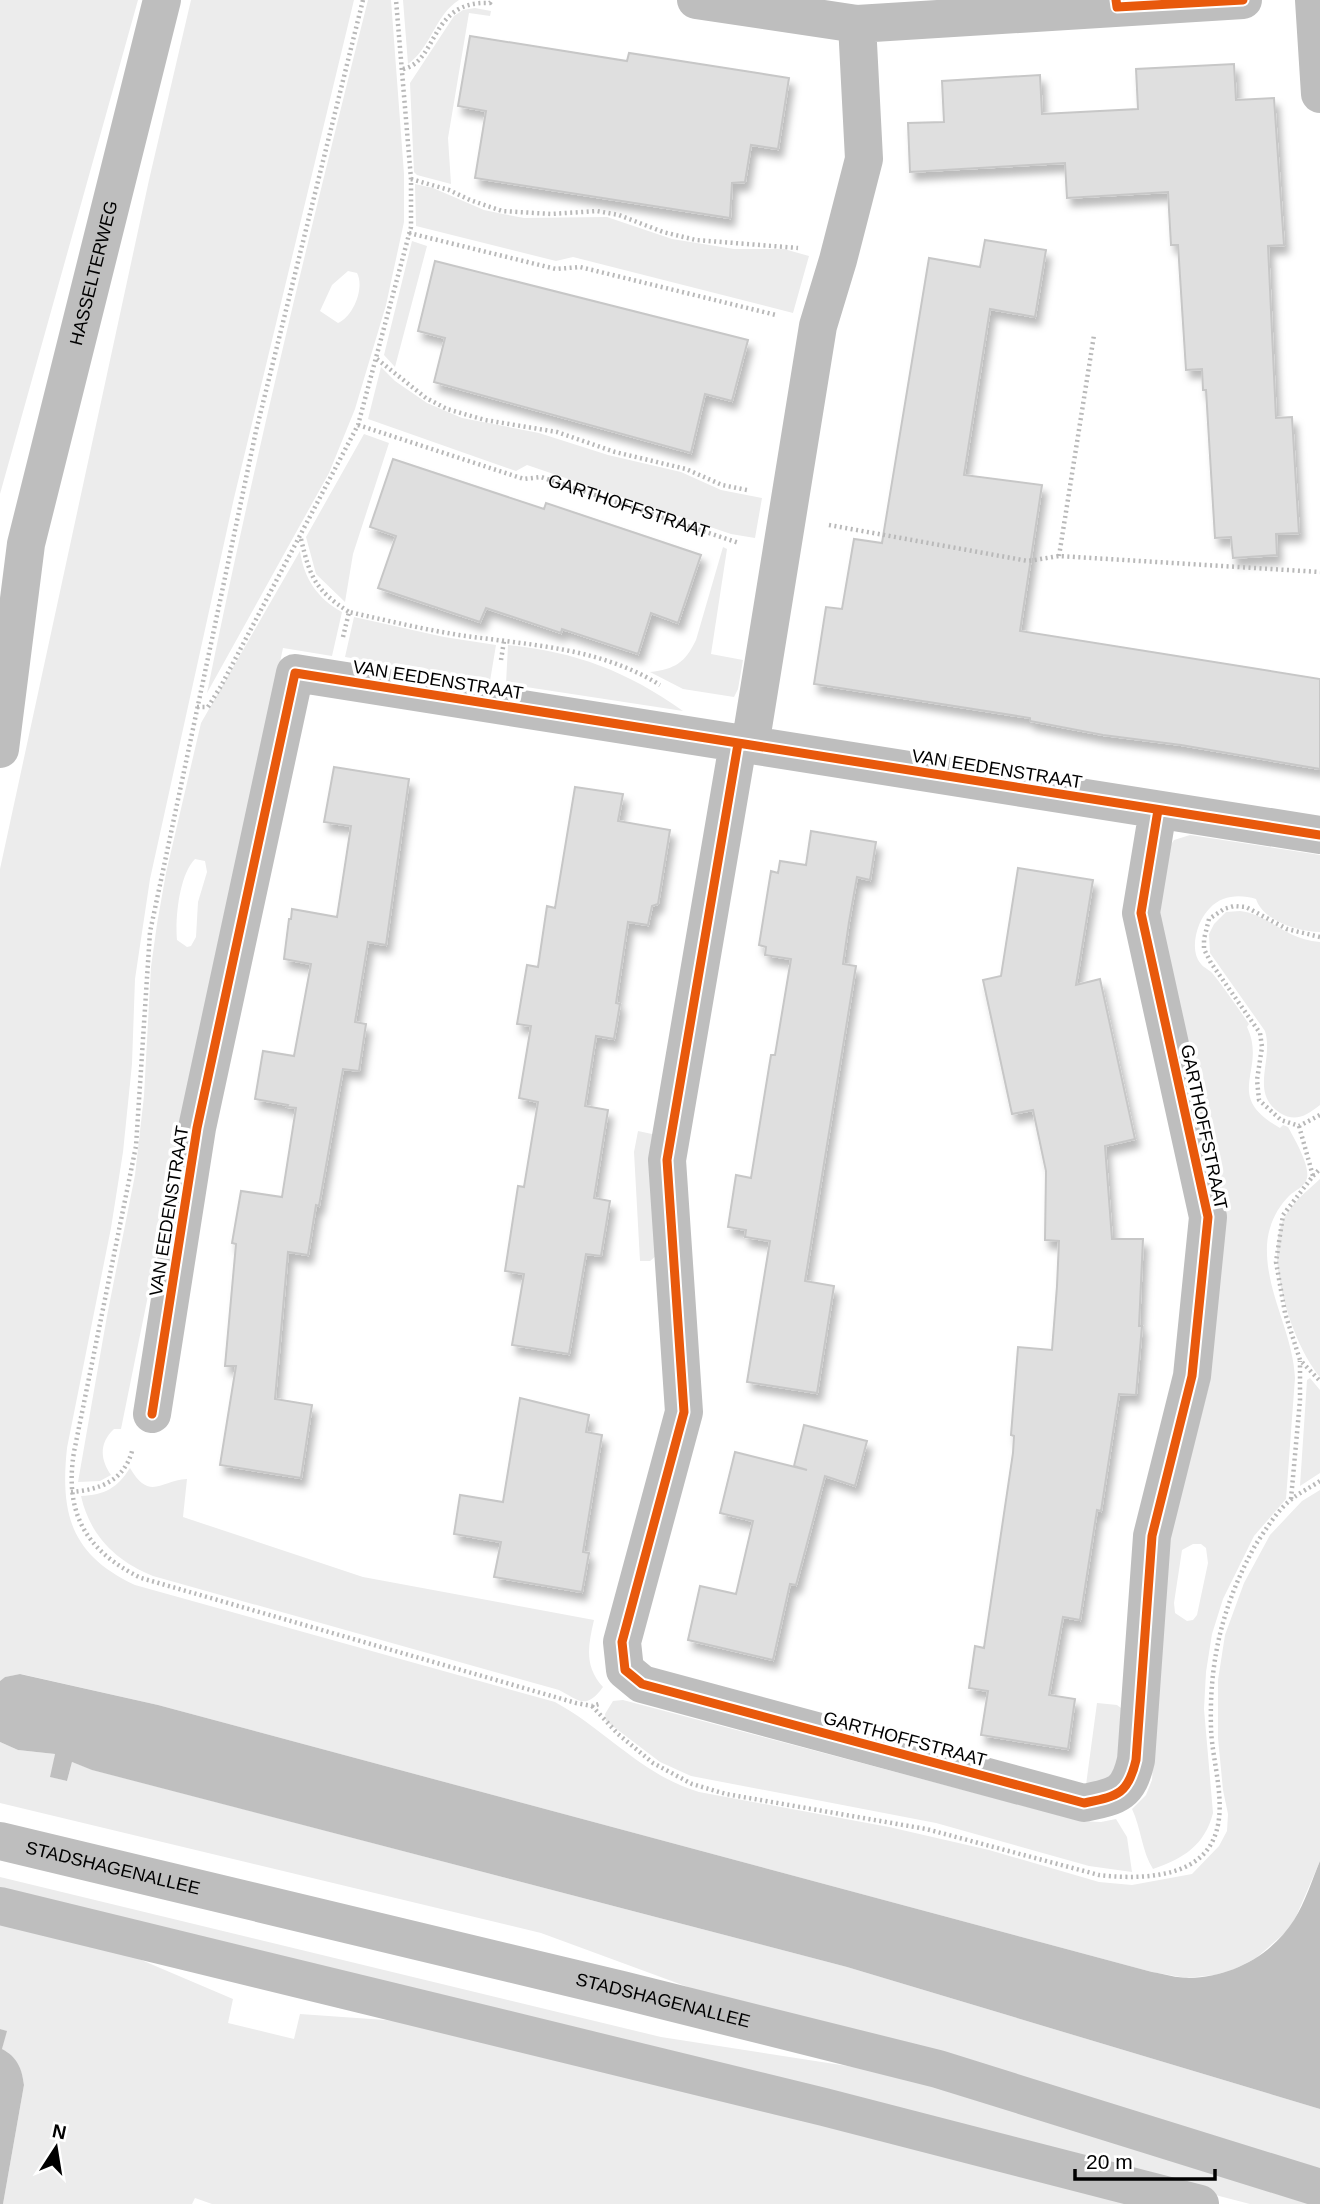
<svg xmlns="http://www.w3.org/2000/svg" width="1320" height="2204" viewBox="0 0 1320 2204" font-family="Arial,sans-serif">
<defs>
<filter id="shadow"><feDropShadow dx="4.5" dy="8" stdDeviation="3.5" flood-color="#0004"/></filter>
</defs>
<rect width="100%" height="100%" fill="#fff"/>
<path fill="#ececec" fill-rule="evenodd" d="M 0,0 L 138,0 L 0,494 Z
M 191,0 L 354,0 L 234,498 L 150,879 L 135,979 L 132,1064 L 123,1152 L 111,1228 L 67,1448 C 60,1514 71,1555 135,1585 L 555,1702 C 606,1730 642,1775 699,1792 L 889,1827 L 989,1850 L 1099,1882 L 1132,1885 L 1192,1874 L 1219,1846 L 1227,1831 L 1228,1814 L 1223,1790 L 1218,1738 L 1218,1680 L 1225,1635 L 1244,1583 L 1270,1535 L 1302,1501 L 1320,1490 L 1320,1861 L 1295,1919 L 1286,1932 L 1256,1958 L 1235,1969 L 1215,1975 L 1186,1978 L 1152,1972 L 158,1705 L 21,1674 L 5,1677 L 0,1681 L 0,869 L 149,180 Z
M 368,0 L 391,0 L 404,174 L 404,222 L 386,305 L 355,409 L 329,473 L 207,693 C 254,461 310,230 368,0 ZM 348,271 L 357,273 C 365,288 353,317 338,323 L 320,311 L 332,285 Z
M 403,0 L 459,0 C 435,15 431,48 408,64 Z
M 475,8 L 491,11 L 490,16 L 469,13 L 448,138 L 451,184 L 417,175 L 414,172 L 410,83 L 454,16 L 463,10 Z
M 415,184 L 433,188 L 484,210 L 503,214 L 524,218 L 607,217 L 672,239 L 734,249 L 784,249 L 809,256 L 793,313 L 573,257 L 556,261 L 416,226 Z
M 412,241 L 427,246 L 395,367 L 384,355 Z
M 381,367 L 395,381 L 427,403 L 462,418 L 539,433 L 608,455 L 681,472 L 721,490 L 762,498 L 755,538 L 731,534 L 527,465 L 516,471 L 368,419 Z
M 364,434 L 389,443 L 353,554 L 345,602 L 316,574 L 306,537 Z
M 723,547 L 727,549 L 711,654 L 743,660 L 738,689 L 734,697 L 683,689 L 650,672 C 675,669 685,663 696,640 Z
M 300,551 C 304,579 318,599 342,612 L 332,656 L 283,648 L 196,1059 L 121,1429 L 114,1429 C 99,1443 100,1459 111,1475 L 100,1481 L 78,1482 L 107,1316 L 135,1175 L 144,1096 L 151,967 L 157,924 L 166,873 L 201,723 ZM 195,859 L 205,861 L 207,872 L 198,902 L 196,937 L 191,946 L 187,947 L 177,940 C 175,919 179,875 195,859 Z
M 354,617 L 444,637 L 496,645 L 490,681 L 345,657 Z
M 508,645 C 576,652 627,671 683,711 L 506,684 Z
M 1190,835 L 1320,855 L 1320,932 C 1299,932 1263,921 1256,899 C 1240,894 1222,895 1210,908 C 1198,919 1188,949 1201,964 C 1204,968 1210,970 1213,974 C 1226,990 1237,1007 1249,1024 L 1247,1027 C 1268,1071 1221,1095 1280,1128 L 1283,1125 L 1288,1127 C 1294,1138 1310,1165 1307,1178 C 1305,1187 1295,1190 1289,1196 C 1276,1209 1268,1227 1267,1245 C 1265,1292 1293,1332 1295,1378 L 1286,1499 L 1254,1536 L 1223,1599 L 1212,1634 L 1206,1672 L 1204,1709 L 1213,1813 C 1205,1845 1183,1859 1153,1869 C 1142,1852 1141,1828 1132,1809 L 1146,1795 L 1152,1780 L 1169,1541 L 1210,1381 L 1160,913 L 1168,849 L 1174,840 ZM 1193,1544 L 1201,1544 L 1206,1548 L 1208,1563 L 1197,1615 L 1193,1620 L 1187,1621 L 1175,1613 L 1174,1603 L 1182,1550 Z
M 1240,911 C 1271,915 1283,939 1320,942 L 1320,1105 C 1307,1115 1296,1123 1280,1113 C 1249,1093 1274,1060 1265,1031 L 1210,953 L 1209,934 L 1214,924 L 1226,912 Z
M 638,1131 L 652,1134 L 656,1256 L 650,1261 L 640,1261 L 634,1152 Z
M 1320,1179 L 1320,1377 C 1294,1347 1268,1268 1280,1229 C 1287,1206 1304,1194 1320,1179 Z
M 1310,1378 L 1320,1390 L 1320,1473 L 1300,1486 L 1307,1380 Z
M 130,1468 C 150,1502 161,1480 187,1479 L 183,1517 L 363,1577 L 594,1620 C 588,1646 584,1666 603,1687 C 586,1710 580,1701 559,1690 L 153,1576 C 116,1561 90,1536 81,1496 C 105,1495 117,1488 130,1468 Z
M 623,1700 L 1081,1821 L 1101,1822 L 1116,1819 L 1127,1837 L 1132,1872 L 1089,1866 L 936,1823 L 691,1776 L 660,1762 L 606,1721 L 605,1714 L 613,1701 Z
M 1097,1703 L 1117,1705 L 1121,1708 L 1119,1760 L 1114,1777 L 1086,1785 Z
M 0,1742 L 18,1750 L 55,1754 L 51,1777 L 67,1781 L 72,1762 L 93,1770 L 847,1967 L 1320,2109 L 1320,2176 L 696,1990 L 541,1933 L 0,1803 Z
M 0,1877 L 661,2037 L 912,2076 L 1320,2204 L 1250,2204 L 680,2056 L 0,1892 Z
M 0,1918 L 92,1939 L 233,1999 L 228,2023 L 294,2039 L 300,2014 L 442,2024 L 1143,2204 L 212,2204 L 195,2198 L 192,2204 L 3,2204 L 24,2085 C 22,2067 16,2060 2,2049 L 6,2031 L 0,2029 Z"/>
<path fill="#bfbfbf" d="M 20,1674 L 158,1705 L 1152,1972 C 1164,1974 1177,1978 1189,1978 C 1231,1977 1271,1956 1294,1920 C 1305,1903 1312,1880 1320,1861 L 1320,2109 L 847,1967 L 92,1770 L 72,1762 L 67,1781 L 50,1777 L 55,1754 L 18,1750 L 0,1742 L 0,1681 L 5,1677 Z
M 0,2029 L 7,2031 L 2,2049 C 17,2057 22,2068 24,2085 L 3,2204 L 0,2204 Z"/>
<path fill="#dfdfdf" stroke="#c7c7c7" stroke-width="2" filter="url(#shadow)" d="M 470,36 L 627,61 L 629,53 L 789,78 L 778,149 L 751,145 L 745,182 L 732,183 L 730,218 L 475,178 L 486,111 L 458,106 Z
M 1234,64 L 1236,100 L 1274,98 L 1284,245 L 1268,246 L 1276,418 L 1292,417 L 1299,533 L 1276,534 L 1277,555 L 1233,558 L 1231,537 L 1215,538 L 1206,390 L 1203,390 L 1202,369 L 1186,370 L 1178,245 L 1171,245 L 1168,192 L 1067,198 L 1065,163 L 910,172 L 908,123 L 944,122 L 942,81 L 1040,75 L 1042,114 L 1138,109 L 1136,69 Z
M 985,240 L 1046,250 L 1035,317 L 990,309 L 964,475 L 1042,485 L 1020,631 L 1320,679 L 1320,769 L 1181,745 L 1103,735 L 1030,721 L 1030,718 L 814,684 L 826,607 L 842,609 L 854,539 L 882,543 L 929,258 L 980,267 Z
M 435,261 L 748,340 L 732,401 L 705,394 L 691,453 L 434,382 L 445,338 L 418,331 Z
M 393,459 L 544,509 L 546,503 L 701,555 L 678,623 L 651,613 L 638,654 L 562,629 L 561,633 L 486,608 L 480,622 L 378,588 L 396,536 L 370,527 Z
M 334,767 L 409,779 L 386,945 L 368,942 L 355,1022 L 366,1024 L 359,1071 L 343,1069 L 319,1206 L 316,1205 L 308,1255 L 288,1252 L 275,1399 L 312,1405 L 301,1478 L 220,1465 L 236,1366 L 225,1366 L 236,1244 L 232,1243 L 241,1191 L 282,1197 L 296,1108 L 287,1107 L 288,1105 L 255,1099 L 263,1051 L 294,1056 L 311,964 L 284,959 L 289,919 L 291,919 L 292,909 L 337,917 L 351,826 L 324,822 Z
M 575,787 L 623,794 L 618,821 L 670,830 L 658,904 L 652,906 L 648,925 L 628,922 L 616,1003 L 620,1004 L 614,1039 L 596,1036 L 585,1106 L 608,1110 L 594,1198 L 610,1201 L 601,1256 L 586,1254 L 569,1354 L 512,1345 L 524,1274 L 505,1271 L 518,1186 L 524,1187 L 538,1102 L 519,1098 L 531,1026 L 517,1024 L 527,965 L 538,967 L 547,906 L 555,908 Z
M 811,831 L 876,842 L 870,880 L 857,877 L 849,922 L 843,964 L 856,966 L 805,1281 L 834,1286 L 817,1393 L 747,1382 L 770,1241 L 745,1237 L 746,1230 L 728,1227 L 736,1175 L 751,1178 L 771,1055 L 775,1055 L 791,959 L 765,955 L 766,947 L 759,945 L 771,871 L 778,873 L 780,861 L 806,865 Z
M 1018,868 L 1093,880 L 1076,985 L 1100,979 L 1135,1139 L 1105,1146 L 1112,1239 L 1143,1239 L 1139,1326 L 1142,1326 L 1136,1395 L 1119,1394 L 1101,1511 L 1097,1510 L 1080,1620 L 1063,1617 L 1049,1695 L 1075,1699 L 1068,1749 L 981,1735 L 988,1691 L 969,1688 L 975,1646 L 984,1648 L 1013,1453 L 1014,1436 L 1011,1435 L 1018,1347 L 1052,1350 L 1057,1286 L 1059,1241 L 1045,1240 L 1046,1171 L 1033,1110 L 1012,1114 L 983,980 L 1001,976 Z
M 520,1398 L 589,1415 L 586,1432 L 602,1435 L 583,1552 L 589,1553 L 582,1592 L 494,1577 L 501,1542 L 454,1534 L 460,1495 L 503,1502 Z
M 804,1425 L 867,1441 L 855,1486 L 825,1476 L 796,1585 L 790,1584 L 773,1660 L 688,1640 L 700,1586 L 736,1594 L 753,1521 L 720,1513 L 735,1452 L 807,1470 L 794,1466 Z"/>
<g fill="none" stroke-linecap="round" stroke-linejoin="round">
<g stroke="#b9b9b9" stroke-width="4.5" stroke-dasharray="2 3.5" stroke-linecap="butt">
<path d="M 363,0 L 256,431 L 150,932 L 136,1146 L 74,1452 C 64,1513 86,1551 141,1578 L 576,1703 L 592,1706 L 599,1704"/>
<path d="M 403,69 C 439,61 429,0 490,3 L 492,0"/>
<path d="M 411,179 L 449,190 L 470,200 L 502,211 L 551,214 L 597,211 L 619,215 L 663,232 L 696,240 L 798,248"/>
<path d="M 409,233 L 556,269 L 580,267 L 776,315"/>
<path d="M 377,359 L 426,398 L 447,409 L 485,420 L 557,432 L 615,452 L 686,469 L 722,485 L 747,490"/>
<path id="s1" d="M 358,425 L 524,479 L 541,477 L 739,543"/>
<path d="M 829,525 L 1028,561 L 1059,556 L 1320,572"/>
<path d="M 301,539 C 310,577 315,590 349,612"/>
<path d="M 1059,556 L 1094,335"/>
<path d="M 343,637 L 349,612 C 385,620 422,629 459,635 C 528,645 599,647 660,685"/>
<path d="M 501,660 L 504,641"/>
<path d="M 197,707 L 208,707 L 221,686 L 358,425 L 411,227 L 411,179 L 396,0"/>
<path d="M 1320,937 L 1287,929 L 1246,907 L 1234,906 L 1224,909 L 1209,919 L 1204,939 L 1204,949 L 1211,963 L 1260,1033 L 1262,1047 L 1257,1080 L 1259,1100 L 1281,1120 L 1299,1126 L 1320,1115"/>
<path d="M 1299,1126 L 1313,1176 L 1283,1215 L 1276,1262 L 1285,1313 L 1300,1360 L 1320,1381"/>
<path d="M 1313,1176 L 1320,1169"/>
<path d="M 71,1492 C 99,1490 124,1481 132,1451"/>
<path d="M 1291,1499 L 1300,1400 L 1300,1361"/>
<path d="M 592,1706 L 618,1734 L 653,1763 L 692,1784 L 726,1794 L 926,1829 L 1099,1875 C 1133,1879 1191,1880 1211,1844 C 1230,1811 1212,1764 1211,1728 C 1209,1660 1223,1603 1256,1544 C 1266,1529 1278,1509 1293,1498 C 1301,1492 1311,1487 1320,1481"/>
</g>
<path stroke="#bebebe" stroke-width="38" d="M 696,0 L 857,24 L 1243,0
M 1314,0 L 1320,94
M 738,744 L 667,1160 L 684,1412 L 622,1642 L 625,1670 L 642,1684 L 1084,1803 C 1117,1796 1128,1795 1136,1760 L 1152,1536 L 1192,1376 L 1208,1217 L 1141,913 L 1158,810
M 750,746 L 818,326 L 838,260 L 864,159 L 857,24
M 152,1414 L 197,1128 L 295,673 L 1320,835"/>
<g stroke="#bebebe" stroke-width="38">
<path id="s2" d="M 0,749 L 26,544 L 162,0"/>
<path id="s3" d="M 0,1841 L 622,1990 L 938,2069 L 1320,2188"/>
<path d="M 0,1906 L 824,2107 L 1200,2204"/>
</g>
<g stroke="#fff" stroke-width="13">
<path id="cycleway" d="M 1116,0 L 1117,7 L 1243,0
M 738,744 L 667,1160 L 684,1412 L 622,1642 L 625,1670 L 642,1684 L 1084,1803 C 1117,1796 1128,1795 1136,1760 L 1152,1536 L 1192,1376 L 1208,1217 L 1141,913 L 1158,810
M 152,1414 L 197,1128 L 295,673 L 1320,835"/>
</g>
<use href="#cycleway" stroke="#e8590c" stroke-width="9"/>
</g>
<g text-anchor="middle" stroke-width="7" stroke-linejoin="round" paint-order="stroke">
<g font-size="18" fill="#000" stroke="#fff">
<text dy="6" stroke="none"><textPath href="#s2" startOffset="486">HASSELTERWEG</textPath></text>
<text dy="6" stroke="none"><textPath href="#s1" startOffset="284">GARTHOFFSTRAAT</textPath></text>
<text transform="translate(438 680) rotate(9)" y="6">VAN EEDENSTRAAT</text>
<text transform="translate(997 769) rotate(9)" y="6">VAN EEDENSTRAAT</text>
<text transform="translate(1204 1127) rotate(78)" y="6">GARTHOFFSTRAAT</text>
<text transform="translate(169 1211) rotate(-81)" y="6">VAN EEDENSTRAAT</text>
<text transform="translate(905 1739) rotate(15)" y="6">GARTHOFFSTRAAT</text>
<text dy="6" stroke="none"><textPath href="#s3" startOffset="116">STADSHAGENALLEE</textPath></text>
<text dy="6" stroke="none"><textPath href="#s3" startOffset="682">STADSHAGENALLEE</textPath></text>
</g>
</g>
<g transform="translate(56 2148) rotate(12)" stroke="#ffffff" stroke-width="5" paint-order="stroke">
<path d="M0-5L12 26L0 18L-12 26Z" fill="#000000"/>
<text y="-10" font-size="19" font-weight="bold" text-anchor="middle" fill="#000000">N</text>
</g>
<path d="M1075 2169v10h140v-10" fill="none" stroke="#000000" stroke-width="3.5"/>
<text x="1086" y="2169" font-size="21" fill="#000000" stroke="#ffffff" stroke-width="5" paint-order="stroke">20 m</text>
</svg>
